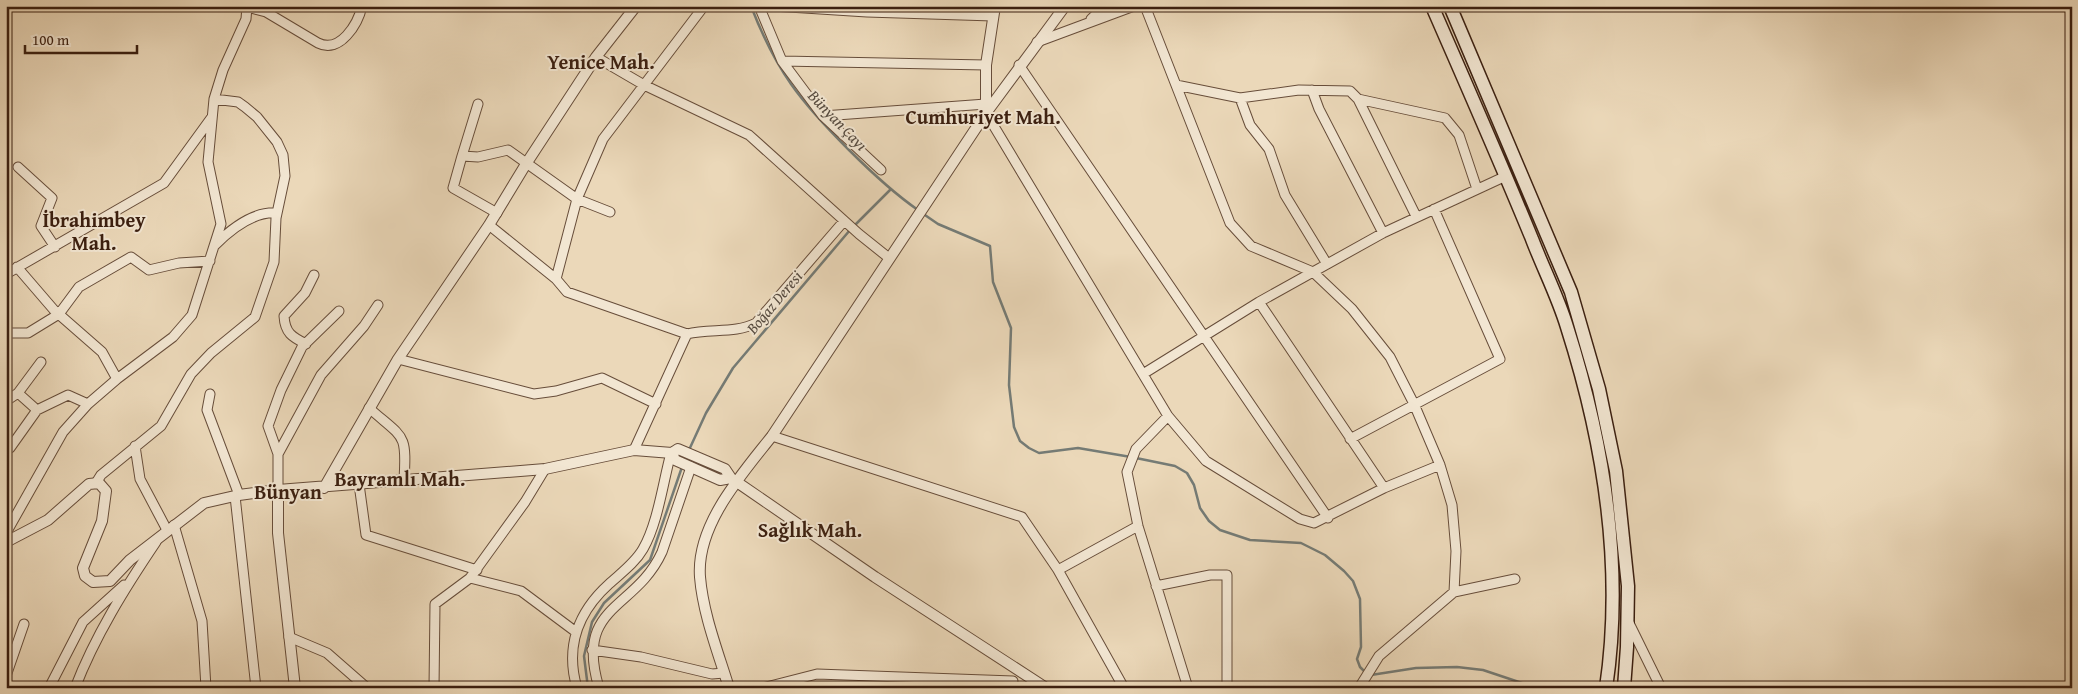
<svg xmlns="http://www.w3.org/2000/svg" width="2078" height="694" viewBox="0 0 2078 694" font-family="'Gentium Book Plus',serif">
<rect width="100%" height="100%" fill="#ebd8b9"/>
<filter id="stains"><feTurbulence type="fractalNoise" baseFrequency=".004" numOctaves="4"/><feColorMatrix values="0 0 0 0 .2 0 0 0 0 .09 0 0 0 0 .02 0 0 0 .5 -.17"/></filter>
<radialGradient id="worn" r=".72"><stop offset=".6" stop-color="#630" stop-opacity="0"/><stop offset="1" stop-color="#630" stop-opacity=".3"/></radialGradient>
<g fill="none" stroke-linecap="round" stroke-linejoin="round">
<path stroke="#757b75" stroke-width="2.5" d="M 751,6 C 776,71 800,101 849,150 C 871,172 892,192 918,210
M 922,213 L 938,224 L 990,246 L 993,282 L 1011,328 L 1009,385 L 1014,427 L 1020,441 L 1029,448 L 1039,453 L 1078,448 L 1131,457
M 854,226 L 890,190
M 689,450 L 706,413 L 733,368 L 850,230
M 1136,458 L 1175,466 L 1187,473 L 1194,485 L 1200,508 L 1209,521 L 1220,530 L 1250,540 L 1301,543 L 1325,555 L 1344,571 L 1353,581 L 1360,599 L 1361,647 L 1357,659 L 1360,667 L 1366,673
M 1371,675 L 1416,668 L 1457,667 L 1483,670 L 1537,688
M 588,688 L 584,656 L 592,622 L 604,603 L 650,560 L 682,467"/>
<g stroke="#674d3a" stroke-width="11">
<path id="minor" d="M 759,6 L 782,61 L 823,116 L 881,170
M 773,6 L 867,12 L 993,16
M 1145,6 L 1230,223 L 1251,246 L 1313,272 L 1352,309 L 1390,357 L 1414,404 L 1440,465 L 1452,505 L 1456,551 L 1454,592
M 247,7 L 266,12 L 318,43 C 340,54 358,24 362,6
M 1091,19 L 1105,6
M 1037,42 L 1134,6
M 596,57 L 644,85 L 749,135 L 859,234 L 889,258
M 782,61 L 986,65
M 1019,65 L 1328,518
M 1176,85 L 1240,98 L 1299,90 L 1350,91 L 1358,99 L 1416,216
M 1312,90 L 1319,109 L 1383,233
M 1240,98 L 1250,125 L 1269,149 L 1285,195 L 1327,264
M 1358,99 L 1445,118 L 1459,135 L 1477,189
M 478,104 L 462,156 L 478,157 L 508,150 L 577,199 L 610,212
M 986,113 L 1168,416 L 1206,461 L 1300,519 L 1314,523 L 1384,488 L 1440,465
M 823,116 L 986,104
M 462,156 L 453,188 L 497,213
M 18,167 L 52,198 L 41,226 L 55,247
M 489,225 L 556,279
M 215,245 C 231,229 253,211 277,213
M 17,267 L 54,310 L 102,352 L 117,379
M 6,274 L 164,183 L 212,117
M 1259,302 L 1384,488
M 6,333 L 28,333 L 59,314 L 79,287 L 131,257 L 149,270 L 179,263 L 210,261
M 687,334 C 710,328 735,334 756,323 L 844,221
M 306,344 C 292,337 285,333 284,316 L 305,293 L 314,275
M 398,359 L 534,394 L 556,391 L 602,378 L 656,404
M 1143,374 L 1259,302 L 1383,233 L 1506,176
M 18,393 L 37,410 L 68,395 L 88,404
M 210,394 L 207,410 L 239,495
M 6,401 L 18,393 L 41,362
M 369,408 C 404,439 407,432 404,480
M 1168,416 L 1136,449 L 1127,472 L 1138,526 L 1188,688
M 772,436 L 1022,517 L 1058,570 L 1124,688
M 1350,439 L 1500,359 L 1434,209
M 135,446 L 140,479 L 167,530
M 10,448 L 37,410
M 634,450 L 687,334 L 567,292 L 556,279 L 577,199 L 603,139 L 704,6
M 278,454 L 268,426 L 281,390 L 302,347 L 339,311
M 96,483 L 101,475 L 161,426 L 191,374 L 211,353 L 255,317 L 274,262 L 276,218 L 285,176 L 283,155 L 277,142 L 257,117 L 245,107 L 238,102 L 214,99
M 359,484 L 366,535 L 477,570
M 278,490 L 278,454 L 321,375 L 364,326 L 378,305
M 235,496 L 256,688
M 174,525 L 202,621 L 206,688
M 6,533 L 63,432 L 88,404 L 117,379 L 173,337 L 192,315 L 221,224 L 208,162 L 214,99 L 223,70 L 246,19 L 247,6
M 1058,570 L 1138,526
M 470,578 L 521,591 L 576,632
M 1156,586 L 1210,575 L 1227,575 L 1227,688
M 1628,621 L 1661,688
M 289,637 L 327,653 L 367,688
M 592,650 L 641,657 L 712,674 L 724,673
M 6,676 L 24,624
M 49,688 L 83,622 L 124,585
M 75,688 C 95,636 125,588 156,542
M 434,688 L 435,604 L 470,578 L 525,502 L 545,469
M 577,688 C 565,647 578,612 609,584 C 621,573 635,563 643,549 C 658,523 663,482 671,453
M 599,688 C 574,604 635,611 662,552 L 691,467
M 763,688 L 817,674 L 1013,681
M 1359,688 L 1379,656 L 1454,592 L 1515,579"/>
</g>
<g stroke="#674d3a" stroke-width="12">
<path id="tertiary" d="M 986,113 L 986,65 L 995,6
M 672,453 L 675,460 L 720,480 L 731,478
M 324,488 L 398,359 L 489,225 L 526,164 L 596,57 L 636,6
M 278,490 L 278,533 L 295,688
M 6,542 L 48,520 L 89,484 L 99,483 L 106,491 L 102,521 L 83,568 L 85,576 L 93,582 L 110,581 L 130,560 L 204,503 L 239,495 L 278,490 L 545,469 L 634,450 L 672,453 L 678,449 L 725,469 L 731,478 L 875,577 L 1046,688
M 729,688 C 718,652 703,614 700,577 C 696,525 742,474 772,436 L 986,113 L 1065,6"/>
</g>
<g stroke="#3b1f10" stroke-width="15">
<path id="secondary" d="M 1432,6 C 1466,84 1500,161 1532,239 C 1543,268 1558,297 1567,327 C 1604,443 1624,566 1606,688
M 1450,6 L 1571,292 L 1599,389 L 1616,471 L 1628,586 L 1627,647 L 1624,688"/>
</g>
<use href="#minor" stroke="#f2e6d2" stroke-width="9"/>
<use href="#tertiary" stroke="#f2e6d2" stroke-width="10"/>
<use href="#secondary" stroke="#f2e6d2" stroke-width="12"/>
</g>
<g text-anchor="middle" stroke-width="4" stroke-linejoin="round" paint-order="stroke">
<g font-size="16" font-style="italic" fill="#584d42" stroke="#f2e6d2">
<text transform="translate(838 120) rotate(46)" y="6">Bünyan Çayı</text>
<text transform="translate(774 302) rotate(-50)" y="6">Boğaz Deresi</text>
</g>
<g font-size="20" font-weight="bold" fill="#3b1f10" stroke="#f2e6d2">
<text x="601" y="69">Yenice Mah.</text>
<text x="983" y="124">Cumhuriyet Mah.</text>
<text x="94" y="227">İbrahimbey<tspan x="94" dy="23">Mah.</tspan></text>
<text x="400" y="486">Bayramlı Mah.</text>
<text x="288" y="499">Bünyan</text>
<text x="810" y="537">Sağlık Mah.</text>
</g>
</g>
<rect width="2078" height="694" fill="none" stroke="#ebd8b9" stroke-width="25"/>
<rect x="8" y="8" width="2063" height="679" fill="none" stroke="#3b1f10" stroke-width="2.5"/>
<rect x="12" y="12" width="2053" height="669" fill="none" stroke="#3b1f10"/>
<path d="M25 45v8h112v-8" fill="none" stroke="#3b1f10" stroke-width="2.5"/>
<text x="32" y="45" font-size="15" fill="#3b1f10" stroke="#f2e6d2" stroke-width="4" paint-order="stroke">100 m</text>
<rect width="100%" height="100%" filter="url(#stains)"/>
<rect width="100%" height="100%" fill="url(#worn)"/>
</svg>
